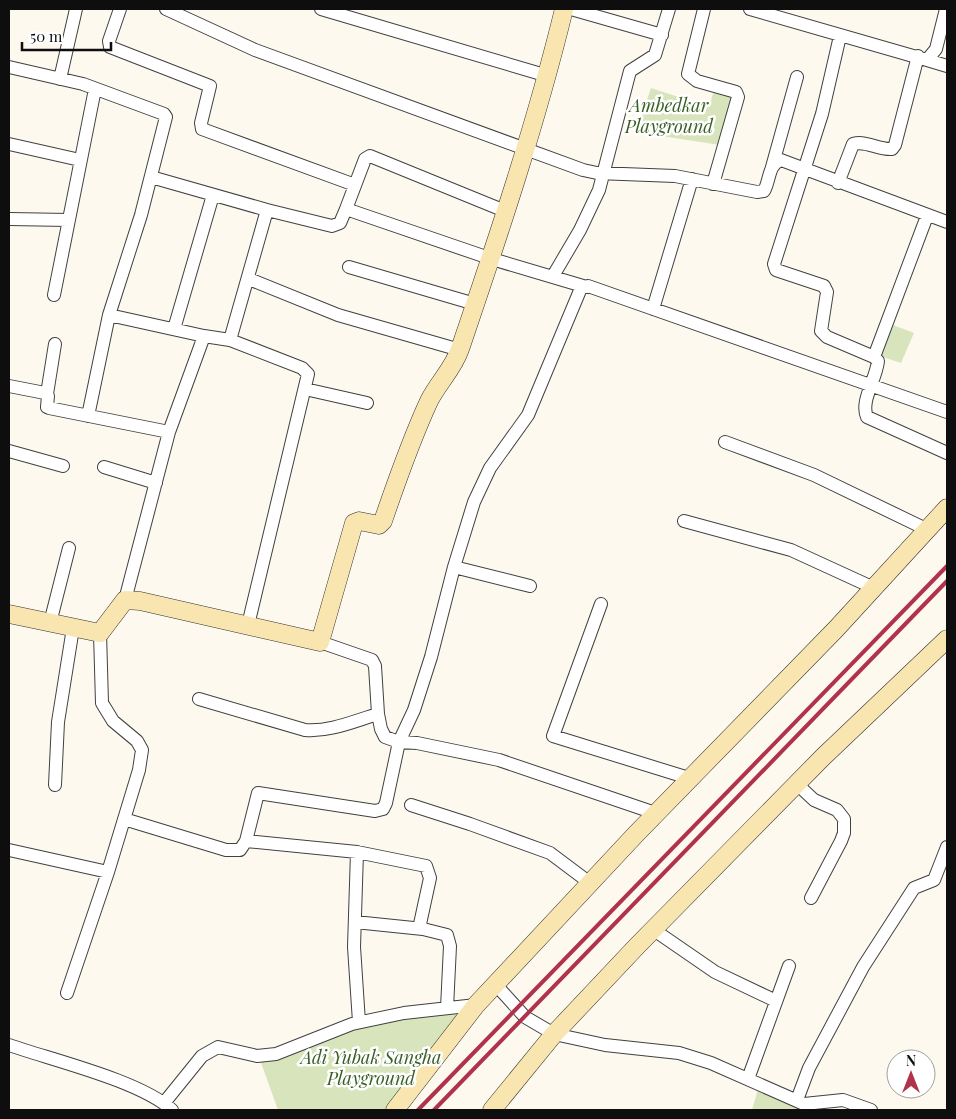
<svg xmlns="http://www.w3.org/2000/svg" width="956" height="1119" viewBox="0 0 956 1119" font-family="'Playfair Display',serif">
<rect width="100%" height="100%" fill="#fef9ef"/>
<path fill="#d8e5bc" d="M 716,84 L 744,93 L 726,146 L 636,132 L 651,88 L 709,107 Z
M 893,325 L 914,333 L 901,363 L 880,356 Z
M 470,1008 L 388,1110 L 278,1110 L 260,1060 L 360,1027 L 406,1016 Z
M 758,1089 L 804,1110 L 752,1110 Z"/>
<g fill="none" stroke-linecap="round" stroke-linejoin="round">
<g stroke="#414141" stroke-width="14">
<path id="street" d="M 120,9 L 109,41 L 110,47 L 210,86 L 201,123 L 202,129 L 355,185
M 166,9 L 255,50 L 583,170 L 597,173 L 675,176 L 757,192 L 764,191 C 770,181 768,164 781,160 L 947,222
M 321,9 L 548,76
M 571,9 L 662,35
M 704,9 L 688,74 L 697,81 L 736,92 L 738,97 L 713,184
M 750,9 L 927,60 L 936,49 L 946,9
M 840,36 L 822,114 L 774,264 L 776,270 L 824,286 L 827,292 L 821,331 L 827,337 L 874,357 L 878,361 C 876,380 860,401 867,417 L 947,453
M 927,60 L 947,66
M 9,67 L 83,84 L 164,114 L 166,117 L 141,215 L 109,315
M 60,79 L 76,9
M 9,144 L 80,160
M 772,167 L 797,77
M 151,177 L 267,210
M 838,183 L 853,144 C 866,140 878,150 892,149 L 895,145 L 918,56
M 346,209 L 365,159 L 370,156 L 505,211
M 9,219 L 69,220
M 349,267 L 475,304
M 553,276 L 580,230 L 599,190 L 630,71 L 655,55 L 669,9
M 249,279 L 338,315 L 460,350
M 54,295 L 95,89
M 653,309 L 692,179
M 174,329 L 213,195
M 230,340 L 302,368 L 308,374 L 248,625
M 874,357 L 927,216
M 9,386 L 45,393 L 48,396 L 47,407 L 49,408 L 169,432
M 305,389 L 367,403
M 47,394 L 55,344
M 88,416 L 109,315 L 204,336
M 725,442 L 814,475 L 928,530
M 9,451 L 63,466
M 104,467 L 156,483
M 684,521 L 791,550 L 874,588
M 454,567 L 530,586
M 125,600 L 169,432 L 204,336 L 230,340 L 267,210 L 332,226 L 340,223 L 346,209 L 492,259 L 583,286
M 601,604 L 553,736 L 692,779
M 50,623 L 69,548
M 320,642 L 372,660 L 375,666 L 378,714 L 381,729 L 385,737 L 399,742 L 417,743 L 499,760 L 658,814
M 199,699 L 305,730 C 330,732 354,721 378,714
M 797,784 L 814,800 L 837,810 L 844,819 L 844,833 L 841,841 L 811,898
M 55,785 L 58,722 L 73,628
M 411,805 L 470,824 L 550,853 L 590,883
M 124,819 L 226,850 L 240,850 L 246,841
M 9,850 L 108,872
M 357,852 L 354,947 L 359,1022
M 355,922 L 423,929
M 654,930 L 715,972 L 776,1001
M 497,986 L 525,1017 L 554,1034 L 605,1045 L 679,1053 L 711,1063 L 804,1104 L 843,1100 L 871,1110
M 67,993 L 108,872 L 139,770 L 142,750 L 137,741 L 113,721 L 102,703 L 100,633
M 447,1008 L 450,946 L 447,935 L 423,929 L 420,924 L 430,878 L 426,866 L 357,852 L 246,841 L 258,793 L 375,811 L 383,809 L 386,803 L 399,742 L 414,710 L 431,657 L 454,567 L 474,502 L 490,468 L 528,415 L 581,288 L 588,286 L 947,412
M 9,1045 C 52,1060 141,1081 172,1110
M 748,1079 L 789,966
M 797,1100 L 809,1068 L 863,967 L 914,888 L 934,880 L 947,847
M 164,1103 L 202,1056 L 218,1047 L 257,1056 L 276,1054 L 352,1024 L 404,1013 L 476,1005"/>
</g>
<g stroke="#303030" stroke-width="19">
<path id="secondary" d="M 9,614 L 100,633 L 125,600 L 140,601 L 320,642 L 354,523 L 359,521 L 379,525 L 383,521 C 397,480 411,440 429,401 C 438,383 453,369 460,349 C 498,237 536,124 564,9
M 395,1110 L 476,1005 L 636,834 L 836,629 L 947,508
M 492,1110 L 554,1034 L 637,946 L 823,757 L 947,639"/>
</g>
<use href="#street" stroke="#fff" stroke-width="12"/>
<use href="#secondary" stroke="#f8e5b0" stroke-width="18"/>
<path stroke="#b1324b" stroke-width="4" d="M 418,1110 L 947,566
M 434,1110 L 947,581"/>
</g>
<g text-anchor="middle" stroke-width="5" stroke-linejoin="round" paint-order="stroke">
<g font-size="18" font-style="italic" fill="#395f24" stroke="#fff">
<text x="669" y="112">Ambedkar<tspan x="669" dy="21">Playground</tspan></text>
<text x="371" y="1064">Adi Yubak Sangha<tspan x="371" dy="21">Playground</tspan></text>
</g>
</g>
<rect width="956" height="1119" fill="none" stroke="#0e0e0e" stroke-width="20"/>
<g transform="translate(911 1074)"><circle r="24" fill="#ffffff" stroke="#9f9f9f"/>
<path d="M0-4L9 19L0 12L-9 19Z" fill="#b1324b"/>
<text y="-8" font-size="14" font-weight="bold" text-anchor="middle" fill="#0e0e0e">N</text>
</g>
<path d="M22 42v8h89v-8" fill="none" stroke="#0e0e0e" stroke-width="2.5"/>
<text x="30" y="42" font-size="15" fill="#0e0e0e" stroke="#ffffff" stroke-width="4" paint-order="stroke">50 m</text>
</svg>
